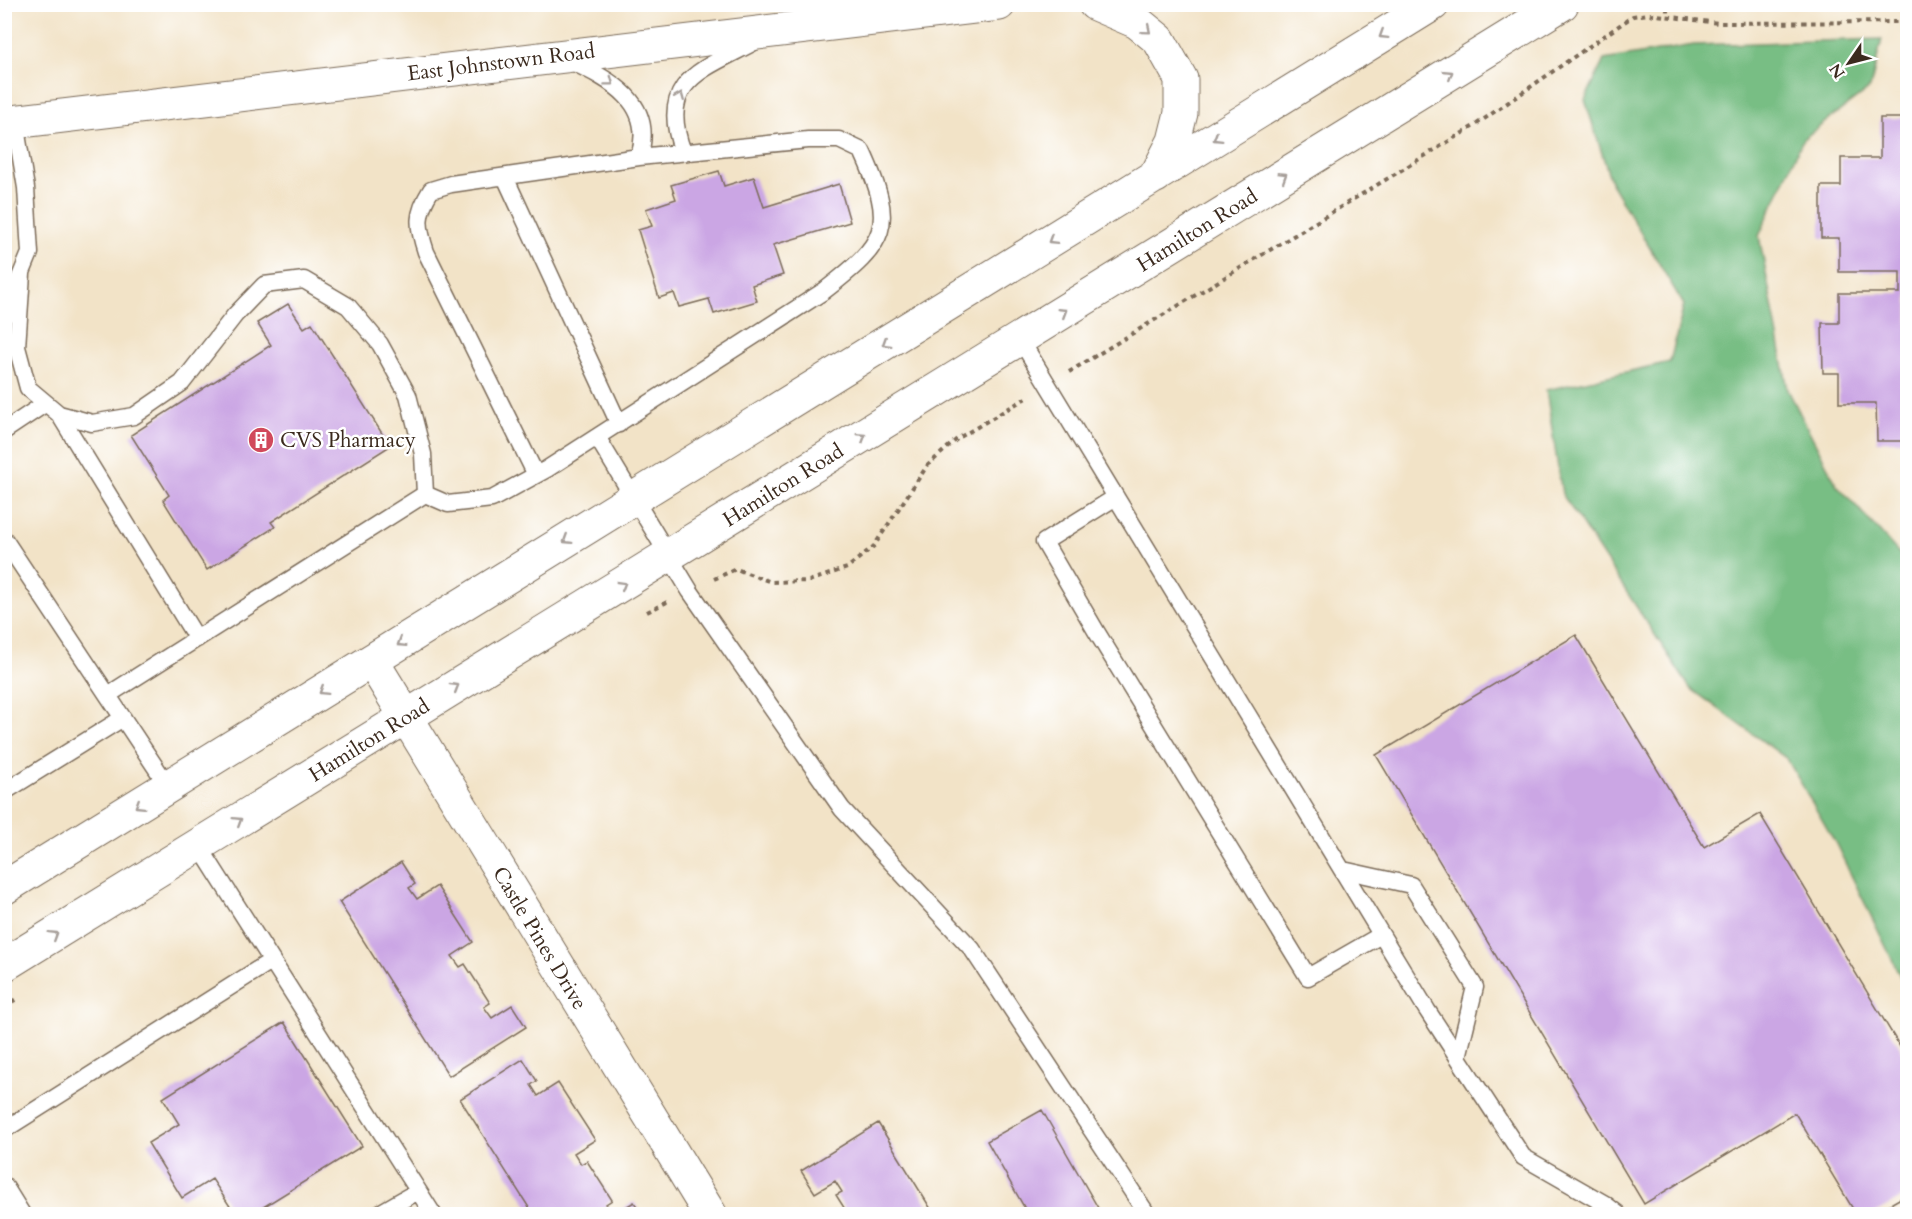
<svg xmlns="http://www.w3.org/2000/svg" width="1912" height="1219" viewBox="0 0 1912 1219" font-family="Cardo,serif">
<rect width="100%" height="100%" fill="#fff"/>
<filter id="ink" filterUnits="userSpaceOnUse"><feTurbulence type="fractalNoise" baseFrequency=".0167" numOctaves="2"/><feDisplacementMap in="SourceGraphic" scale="12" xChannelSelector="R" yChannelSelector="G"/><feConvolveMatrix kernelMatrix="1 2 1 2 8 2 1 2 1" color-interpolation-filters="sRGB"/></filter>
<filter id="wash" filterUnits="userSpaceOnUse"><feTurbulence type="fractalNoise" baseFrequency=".008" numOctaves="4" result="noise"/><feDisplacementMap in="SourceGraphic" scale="24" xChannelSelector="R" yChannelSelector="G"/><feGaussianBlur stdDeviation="1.35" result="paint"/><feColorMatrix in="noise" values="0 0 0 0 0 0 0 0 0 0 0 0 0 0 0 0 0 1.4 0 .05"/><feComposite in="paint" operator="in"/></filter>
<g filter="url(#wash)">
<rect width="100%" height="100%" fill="#f2e3c7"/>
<path fill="#78be84" stroke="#5a7451" stroke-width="1.5" d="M 1882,39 L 1870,88 L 1803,139 L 1759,236 L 1788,390 L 1837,485 L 1907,562 L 1907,990 L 1836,844 L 1787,759 L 1690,688 L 1562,494 L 1546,390 L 1670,362 L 1684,305 L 1612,185 L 1585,100 L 1604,60 L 1694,45 Z"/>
<g id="blocks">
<path fill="#cba6e4" d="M 1880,118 L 1908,118 L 1908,459 L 1905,459 L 1905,441 L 1877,441 L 1876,403 L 1839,403 L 1839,373 L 1823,373 L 1822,323 L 1839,323 L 1839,293 L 1900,293 L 1900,272 L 1839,272 L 1839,238 L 1821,238 L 1821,186 L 1841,186 L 1841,158 L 1880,158 Z
M 719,171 L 724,186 L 754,177 L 764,207 L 839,184 L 850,222 L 773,245 L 783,275 L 752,285 L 757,301 L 714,314 L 709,299 L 679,307 L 674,293 L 659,298 L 638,230 L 652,226 L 646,209 L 676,199 L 671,185 Z
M 288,304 L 304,328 L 312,323 L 390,446 L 271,522 L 275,527 L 207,570 L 163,500 L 169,495 L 131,435 L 271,345 L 257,323 Z
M 1576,635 L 1704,847 L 1760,814 L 1908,1060 L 1908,1194 L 1873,1214 L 1856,1214 L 1795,1113 L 1644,1204 L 1376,755 Z
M 401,862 L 415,884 L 409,888 L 417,899 L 437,886 L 473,942 L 452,956 L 460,967 L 465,964 L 490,1003 L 484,1007 L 492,1018 L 512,1005 L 526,1027 L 449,1076 L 339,902 Z
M 284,1022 L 362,1146 L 252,1214 L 235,1214 L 212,1179 L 182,1198 L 148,1143 L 179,1124 L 163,1098 Z
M 523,1059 L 537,1081 L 531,1085 L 538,1096 L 558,1083 L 595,1140 L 574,1153 L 581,1164 L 587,1161 L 612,1200 L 606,1204 L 613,1214 L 533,1214 L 460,1099 Z
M 1042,1110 L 1098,1208 L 1086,1214 L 1028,1214 L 987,1141 Z
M 878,1123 L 934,1214 L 848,1214 L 836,1195 L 842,1192 L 835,1181 L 815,1193 L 801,1171 Z
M 634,1202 L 642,1214 L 614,1214 Z"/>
</g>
</g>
<g filter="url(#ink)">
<use href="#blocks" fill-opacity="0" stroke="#7b6b59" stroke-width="1.5"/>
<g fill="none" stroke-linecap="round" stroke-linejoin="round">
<g stroke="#7b6b59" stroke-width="19">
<path id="lane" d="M 570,61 C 611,80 656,103 639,157
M 683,152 C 656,80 703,70 756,41
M 505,177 L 619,424
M 22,274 L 17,347 L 28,388 L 59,414 L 92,423 L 134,416 L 182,383 L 235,315 L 264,285 L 304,280 L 348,306 L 380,344 L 408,395 L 423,454 L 425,494
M 4,316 L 30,253 L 26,188 L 15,122
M 1020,339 L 1427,1010 L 1523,1157 L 1605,1204 L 1618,1214
M 59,414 L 197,639
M 4,431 L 46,403
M 597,437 L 690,591 L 842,809 L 972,949 L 1147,1214
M 1116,497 L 1044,542 L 1096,631 L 1308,977 L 1381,935
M 4,539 L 168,786
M 108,695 L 425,494 L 448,504 L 492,499 L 547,469 L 824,291 C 887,242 897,227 862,151 L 839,140 L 808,140 L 639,157 L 451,184 L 431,190 C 416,214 417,225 426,252 L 536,475
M 4,792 L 123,718
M 199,846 L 433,1214
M 1343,870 L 1411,885 L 1475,987 L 1458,1057
M 4,1130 L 271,961
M 4,1185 L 22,1214
M 378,1214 L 418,1191"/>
</g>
<g stroke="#7b6b59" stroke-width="35">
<path id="street" d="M 372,661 L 710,1214"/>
</g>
<g stroke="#7b6b59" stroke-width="35">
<path id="primary" d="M 1095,4 L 1137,22 L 1159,40 L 1181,79 L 1181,113 L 1174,141 L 1156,176
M 4,888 L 1433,4
M 4,965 L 1562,4"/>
</g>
<g stroke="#7b6b59" stroke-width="35">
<path id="highway" d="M 4,123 L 999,4"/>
</g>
<path stroke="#7b6b59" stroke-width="4" stroke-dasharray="4.5 4.5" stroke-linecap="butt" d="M 1667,7 L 1667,16
M 1069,372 L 1474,126 L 1633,16 L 1649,14 L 1718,23 L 1908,22
M 714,579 L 736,569 L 771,582 L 809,581 L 847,568 L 874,546 L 927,466 L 957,439 L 1026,398
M 647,612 L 667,602
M 4,1006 L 17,999"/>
<use href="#lane" stroke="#fff" stroke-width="16"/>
<use href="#street" stroke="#fff" stroke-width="33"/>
<use href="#primary" stroke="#fff" stroke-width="33"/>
<use href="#highway" stroke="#fff" stroke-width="33"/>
</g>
<defs><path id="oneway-chevron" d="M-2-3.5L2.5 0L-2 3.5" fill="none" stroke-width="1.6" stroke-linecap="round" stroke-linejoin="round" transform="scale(1.5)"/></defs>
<g stroke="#a79f9a">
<use href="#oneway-chevron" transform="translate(1147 30) rotate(40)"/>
<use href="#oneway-chevron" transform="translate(1383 35) rotate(148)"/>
<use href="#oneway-chevron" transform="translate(1449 74) rotate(-32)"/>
<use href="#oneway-chevron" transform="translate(610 82) rotate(37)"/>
<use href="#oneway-chevron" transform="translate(680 96) rotate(-68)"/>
<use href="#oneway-chevron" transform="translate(1217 138) rotate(148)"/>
<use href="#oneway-chevron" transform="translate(1283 176) rotate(-32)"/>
<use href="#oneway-chevron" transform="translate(1052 240) rotate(148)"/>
<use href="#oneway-chevron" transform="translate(1063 312) rotate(-32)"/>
<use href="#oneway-chevron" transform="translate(886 343) rotate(148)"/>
<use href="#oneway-chevron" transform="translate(862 437) rotate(-32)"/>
<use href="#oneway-chevron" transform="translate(567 540) rotate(148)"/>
<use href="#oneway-chevron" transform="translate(622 585) rotate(-31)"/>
<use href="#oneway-chevron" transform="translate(401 643) rotate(148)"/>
<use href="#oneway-chevron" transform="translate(455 687) rotate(-31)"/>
<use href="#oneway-chevron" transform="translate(323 691) rotate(148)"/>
<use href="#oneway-chevron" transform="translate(139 805) rotate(148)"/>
<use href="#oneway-chevron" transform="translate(238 821) rotate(-32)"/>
<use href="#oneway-chevron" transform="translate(54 935) rotate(-32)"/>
</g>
</g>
<defs>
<g id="building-disc" transform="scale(1.35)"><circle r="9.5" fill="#d1495b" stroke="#fff"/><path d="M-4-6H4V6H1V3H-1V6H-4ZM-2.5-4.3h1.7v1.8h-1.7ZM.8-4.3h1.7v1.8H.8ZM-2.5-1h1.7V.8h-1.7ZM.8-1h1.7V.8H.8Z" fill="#fff"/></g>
</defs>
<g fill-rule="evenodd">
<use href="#building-disc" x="261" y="440"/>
</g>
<g text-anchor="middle" stroke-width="5" stroke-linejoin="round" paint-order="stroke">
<g font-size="21" fill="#3b2a1e" stroke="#fff">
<text transform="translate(501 62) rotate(-7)" y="7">East Johnstown Road</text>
<text transform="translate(1197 230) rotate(-32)" y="7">Hamilton Road</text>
<text transform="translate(783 485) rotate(-32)" y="7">Hamilton Road</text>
<text transform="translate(369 740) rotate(-32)" y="7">Hamilton Road</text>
<text transform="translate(540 938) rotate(59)" y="7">Castle Pines Drive</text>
</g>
<g font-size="21" fill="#3b2a1e" stroke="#fff" text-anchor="start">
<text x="280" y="447">CVS Pharmacy</text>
</g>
</g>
<rect width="1912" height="1219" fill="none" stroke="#fff" stroke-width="24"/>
<g transform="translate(1849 63) rotate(235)" stroke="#ffffff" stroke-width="4.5" paint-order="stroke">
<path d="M0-4.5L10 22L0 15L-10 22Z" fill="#3b2a1e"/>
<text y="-9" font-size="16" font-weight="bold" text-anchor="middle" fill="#3b2a1e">N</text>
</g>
</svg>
